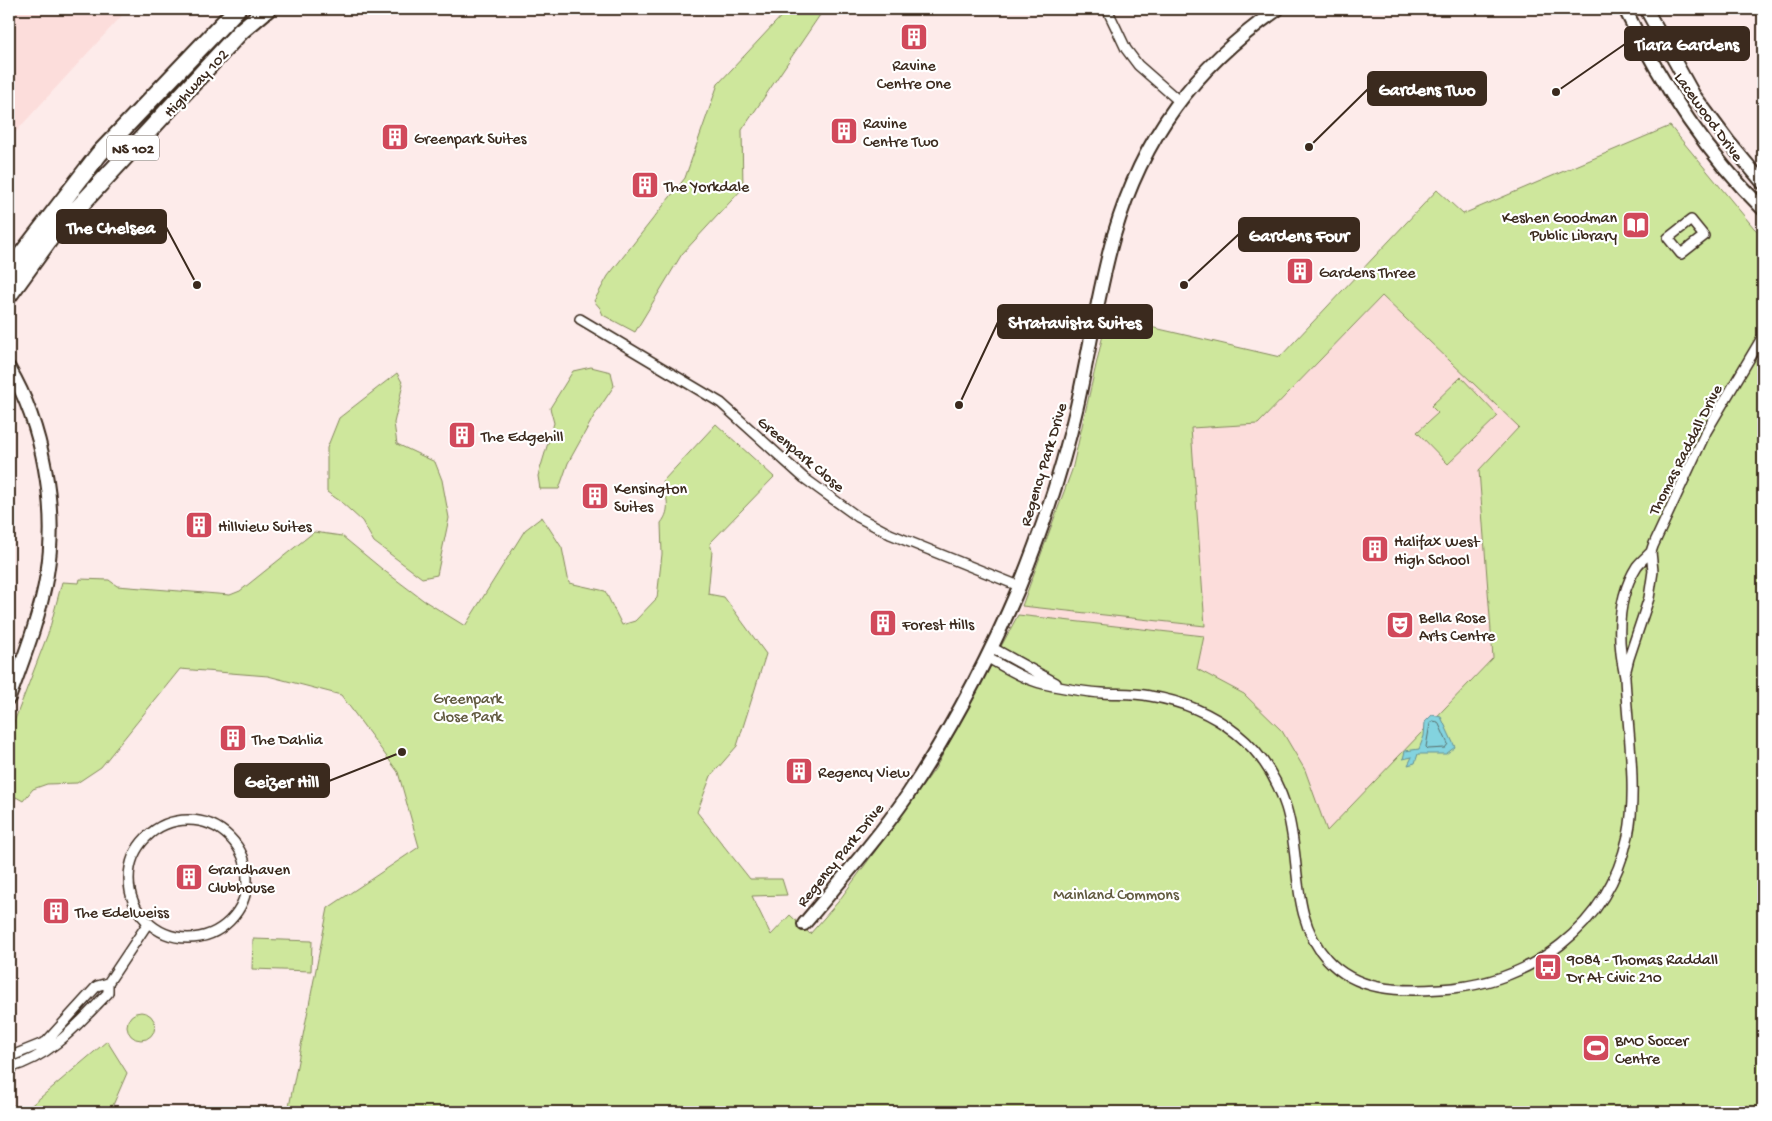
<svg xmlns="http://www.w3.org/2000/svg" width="1772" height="1121" viewBox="0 0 1772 1121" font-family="'Gochi Hand',sans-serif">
<rect width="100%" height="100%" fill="#fdebea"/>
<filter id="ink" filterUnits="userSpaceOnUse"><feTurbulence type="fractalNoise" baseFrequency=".02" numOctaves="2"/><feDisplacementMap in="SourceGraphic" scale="10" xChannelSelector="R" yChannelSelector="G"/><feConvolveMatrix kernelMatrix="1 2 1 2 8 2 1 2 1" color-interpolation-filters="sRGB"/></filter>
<g filter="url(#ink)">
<path fill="#fcdddb" d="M 9,9 L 128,9 L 9,139 Z
M 1382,296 L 1520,427 L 1479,470 L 1493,658 L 1327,832 L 1305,770 L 1244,694 L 1197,669 L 1204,636 L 1018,615 L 1022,606 L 1205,626 L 1191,428 L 1258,424 Z"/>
<path fill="#cee79c" stroke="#84885d" d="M 788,9 L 824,9 L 742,130 L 743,188 L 682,254 L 635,332 L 603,315 L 600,308 L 594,301 L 608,276 L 685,178 L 718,84 Z
M 1670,126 L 1754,228 L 1763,236 L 1763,1112 L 288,1112 L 328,908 L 419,847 L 398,772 L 341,695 L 268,676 L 180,669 L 101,767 L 77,783 L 47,784 L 33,789 L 23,801 L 16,797 L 9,814 L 9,735 L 49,631 L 62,582 L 79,583 L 80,579 L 109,580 L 117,586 L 230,595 L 240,591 L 314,532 L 342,536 L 382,569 L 423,600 L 465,626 L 525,530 L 542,517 L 562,548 L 569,583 L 605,591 L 622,625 L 635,621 L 657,598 L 662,554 L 661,523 C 672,509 666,497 663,481 L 716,424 L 774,477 L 710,543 L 712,551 L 708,594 L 724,597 L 766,654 L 737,746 L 711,776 L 697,812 L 750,879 L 782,879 L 787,895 L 752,896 L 771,935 L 790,915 L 810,934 L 838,902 L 935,769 L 1018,615 L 1204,636 L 1197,669 L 1244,694 L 1282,731 L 1305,770 L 1327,831 L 1493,658 L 1479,470 L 1519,427 L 1382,296 L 1258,424 L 1191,428 L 1205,626 L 1022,606 L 1072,470 L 1107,317 L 1280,357 L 1437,190 L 1463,214 Z
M 591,367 L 611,372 L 614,386 L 594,416 L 568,463 L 559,489 L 540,489 L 538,476 L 554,423 L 550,408 L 573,371 Z
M 397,373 L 403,384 L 394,423 L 397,444 L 435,462 L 442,480 L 449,518 L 437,575 L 422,578 L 374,542 L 362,521 L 340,501 L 327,492 L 327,448 L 339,418 Z
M 1461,377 L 1498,416 L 1448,464 L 1417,432 L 1438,413 L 1431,406 Z
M 253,939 L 312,941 L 311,971 L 252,969 Z
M127 1026a14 14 0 1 1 28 0a14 14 0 1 1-28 0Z
M 107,1041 L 127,1073 L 110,1112 L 9,1112 L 9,1105 L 27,1109 Z"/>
<path fill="#83d3df" stroke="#668f92" d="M 1432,715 L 1441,717 L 1455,747 L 1446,754 L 1418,754 L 1415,763 L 1408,765 L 1412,757 L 1403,759 L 1405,751 L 1419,749 L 1424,736 L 1425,722 Z"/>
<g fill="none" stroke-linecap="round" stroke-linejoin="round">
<path stroke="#586e6b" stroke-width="1" d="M 1433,721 L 1438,722 L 1448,744 L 1445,748 L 1428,749 L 1426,747 L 1430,724 Z"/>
<g stroke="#3b2a1e" stroke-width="12">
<path id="street" d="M 1107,9 L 1126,49 L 1138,65 L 1179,101
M 1691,220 L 1704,236 L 1681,254 L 1668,238 Z
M 580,319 L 721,403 L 804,478 L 858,517 L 890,534 L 1019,586
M 991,647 L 1056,683
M 986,657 C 1005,667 1023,679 1044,684 C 1063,688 1083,692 1102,693 C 1118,694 1134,693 1150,696 C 1181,701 1211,713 1236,733 C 1260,752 1277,779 1286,807 C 1302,857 1289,917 1327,959 C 1356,991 1399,992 1440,989 C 1531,984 1608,927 1628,836 C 1638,790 1627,725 1625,677 C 1617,640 1616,599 1637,566 C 1641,561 1647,556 1651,552
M 1625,674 L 1629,658 L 1649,598 L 1653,571 L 1651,552 L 1653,546 L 1706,432 L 1763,336
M129 879a59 59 0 1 1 118 0a59 59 0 1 1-118 0Z
M 9,1057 L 46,1042 L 97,986 L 108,983
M 9,1068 C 52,1056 78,1024 108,993 L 108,983 L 148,923"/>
</g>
<g stroke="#3b2a1e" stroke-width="16">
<path id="secondary" d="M 1625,9 C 1660,82 1705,152 1763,209
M 1646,9 L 1693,94 L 1728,141 L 1763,183
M 9,368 C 43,425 58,509 47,574 C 40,617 24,657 9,698
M 804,924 C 839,882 876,841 907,796 C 951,730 988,660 1019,587 C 1043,528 1063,467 1077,406 C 1090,349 1098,291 1114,235 C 1143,136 1194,68 1278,9"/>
</g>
<g stroke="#3b2a1e" stroke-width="20">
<path id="highway" d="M 9,271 L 99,154 L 237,9
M 9,295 L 51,237 L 241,31 L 267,9"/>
</g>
<use href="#street" stroke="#fff" stroke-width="9"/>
<use href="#secondary" stroke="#fff" stroke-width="12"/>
<use href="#highway" stroke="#fff" stroke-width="16"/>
</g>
</g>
<defs>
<g id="building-square" transform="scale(1.4375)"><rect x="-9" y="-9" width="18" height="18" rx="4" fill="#d1495b" stroke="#fff"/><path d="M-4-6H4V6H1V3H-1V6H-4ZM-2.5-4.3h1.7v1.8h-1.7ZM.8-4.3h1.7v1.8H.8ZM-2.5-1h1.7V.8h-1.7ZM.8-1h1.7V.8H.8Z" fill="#fff"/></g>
<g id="library-square" transform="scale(1.4375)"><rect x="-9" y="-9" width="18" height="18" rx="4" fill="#d1495b" stroke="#fff"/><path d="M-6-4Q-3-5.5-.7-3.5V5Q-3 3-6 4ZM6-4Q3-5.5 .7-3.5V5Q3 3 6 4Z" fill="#fff"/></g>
<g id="theatre-square" transform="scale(1.4375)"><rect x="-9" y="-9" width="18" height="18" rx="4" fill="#d1495b" stroke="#fff"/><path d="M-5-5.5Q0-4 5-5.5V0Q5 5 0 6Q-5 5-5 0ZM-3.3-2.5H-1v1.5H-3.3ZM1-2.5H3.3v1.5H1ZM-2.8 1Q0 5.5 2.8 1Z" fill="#fff"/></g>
<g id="bus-square" transform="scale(1.4375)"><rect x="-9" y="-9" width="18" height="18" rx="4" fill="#d1495b" stroke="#fff"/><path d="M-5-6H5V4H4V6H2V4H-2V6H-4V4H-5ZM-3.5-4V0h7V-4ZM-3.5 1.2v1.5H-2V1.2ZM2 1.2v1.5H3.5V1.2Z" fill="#fff"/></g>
<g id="stadium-square" transform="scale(1.4375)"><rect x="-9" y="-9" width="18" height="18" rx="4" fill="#d1495b" stroke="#fff"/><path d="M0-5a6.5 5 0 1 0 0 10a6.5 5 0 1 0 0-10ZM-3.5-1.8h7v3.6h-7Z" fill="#fff"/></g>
</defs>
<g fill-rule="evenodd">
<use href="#building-square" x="914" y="37"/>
<use href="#building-square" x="844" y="131"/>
<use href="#building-square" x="395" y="137"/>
<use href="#building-square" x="645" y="185"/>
<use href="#library-square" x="1636" y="225"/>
<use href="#building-square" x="1300" y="271"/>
<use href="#building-square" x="462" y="435"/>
<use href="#building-square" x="595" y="496"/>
<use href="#building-square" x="199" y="525"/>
<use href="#building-square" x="1375" y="549"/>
<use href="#building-square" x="883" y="623"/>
<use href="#theatre-square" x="1400" y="625"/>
<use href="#building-square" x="233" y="738"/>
<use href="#building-square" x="799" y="771"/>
<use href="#building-square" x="189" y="877"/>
<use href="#building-square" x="56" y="911"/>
<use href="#bus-square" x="1548" y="967"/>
<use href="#stadium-square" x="1596" y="1048"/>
</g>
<g text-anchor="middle" stroke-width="4.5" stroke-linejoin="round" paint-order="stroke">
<rect fill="#fff" stroke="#766a62" stroke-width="1" x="107" y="135.5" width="52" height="25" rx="4"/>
<g font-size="15" font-weight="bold" fill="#3b2a1e">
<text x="133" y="153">NS 102</text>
</g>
<g font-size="16" fill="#3b2a1e" stroke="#fff" text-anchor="start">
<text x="914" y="70" text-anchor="middle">Ravine<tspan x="914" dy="18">Centre One</tspan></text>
<text x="863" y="128">Ravine<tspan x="863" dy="18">Centre Two</tspan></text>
<text x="414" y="143">Greenpark Suites</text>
<text x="664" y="191">The Yorkdale</text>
<text x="1617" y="222" text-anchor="end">Keshen Goodman<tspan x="1617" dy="18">Public Library</tspan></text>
<text x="1319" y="277">Gardens Three</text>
<text x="481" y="441">The Edgehill</text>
<text x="614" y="493">Kensington<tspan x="614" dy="18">Suites</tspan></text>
<text x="218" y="531">Hillview Suites</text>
<text x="1394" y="546">Halifax West<tspan x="1394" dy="18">High School</tspan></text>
<text x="1419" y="622">Bella Rose<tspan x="1419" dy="18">Arts Centre</tspan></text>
<text x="902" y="629">Forest Hills</text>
<text x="252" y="744">The Dahlia</text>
<text x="818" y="777">Regency View</text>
<text x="208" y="874">Grandhaven<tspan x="208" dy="18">Clubhouse</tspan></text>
<text x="75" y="917">The Edelweiss</text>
<text x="1567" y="964">9084 - Thomas Raddall<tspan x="1567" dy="18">Dr At Civic 210</tspan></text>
<text x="1615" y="1045">BMO Soccer<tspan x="1615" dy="18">Centre</tspan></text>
</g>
<g font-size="16" fill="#3b2a1e" stroke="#fff">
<text transform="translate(195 82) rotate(-47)" y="6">Highway 102</text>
<text transform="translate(1710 116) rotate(54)" y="6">Lacewood Drive</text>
<text transform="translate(1684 449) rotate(-63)" y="6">Thomas Raddall Drive</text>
<text transform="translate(802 453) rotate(40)" y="6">Greenpark Close</text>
<text transform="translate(1042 464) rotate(-73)" y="6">Regency Park Drive</text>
<text transform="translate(839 854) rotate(-51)" y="6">Regency Park Drive</text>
</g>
<g font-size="16" fill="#60593e" stroke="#fff">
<text x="468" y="703">Greenpark<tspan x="468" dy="18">Close Park</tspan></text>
<text x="1116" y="899">Mainland Commons</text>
</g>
</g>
<path fill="none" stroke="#3b2a1e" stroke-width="2" d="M1556 92L1625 44M1309 147L1368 89M197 285L166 227M1184 285L1239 234M959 405L998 322M402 752L329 781"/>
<g fill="#3b2a1e" stroke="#fff" stroke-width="2">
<circle cx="1556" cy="92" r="5"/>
<circle cx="1309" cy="147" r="5"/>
<circle cx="197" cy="285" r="5"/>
<circle cx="1184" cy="285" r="5"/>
<circle cx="959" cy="405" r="5"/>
<circle cx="402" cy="752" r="5"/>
</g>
<g fill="#3b2a1e" stroke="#3b2a1e" stroke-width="2">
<rect x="1625" y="27" width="124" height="33" rx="5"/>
<rect x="1368" y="72" width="118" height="33" rx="5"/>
<rect x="57" y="210" width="109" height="33" rx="5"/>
<rect x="1239" y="218" width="120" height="33" rx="5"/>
<rect x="998" y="305" width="154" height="33" rx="5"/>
<rect x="235" y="764" width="94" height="33" rx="5"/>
</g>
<g font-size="18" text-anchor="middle" font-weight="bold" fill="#fff">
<text x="1687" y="50">Tiara Gardens</text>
<text x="1427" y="95">Gardens Two</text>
<text x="111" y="233">The Chelsea</text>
<text x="1299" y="241">Gardens Four</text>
<text x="1075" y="328">Stratavista Suites</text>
<text x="282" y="787">Geizer Hill</text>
</g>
<rect width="1772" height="1121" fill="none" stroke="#fff" stroke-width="30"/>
<rect x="15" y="15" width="1742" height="1091" fill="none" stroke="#3b2a1e" stroke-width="2" filter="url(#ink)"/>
</svg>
